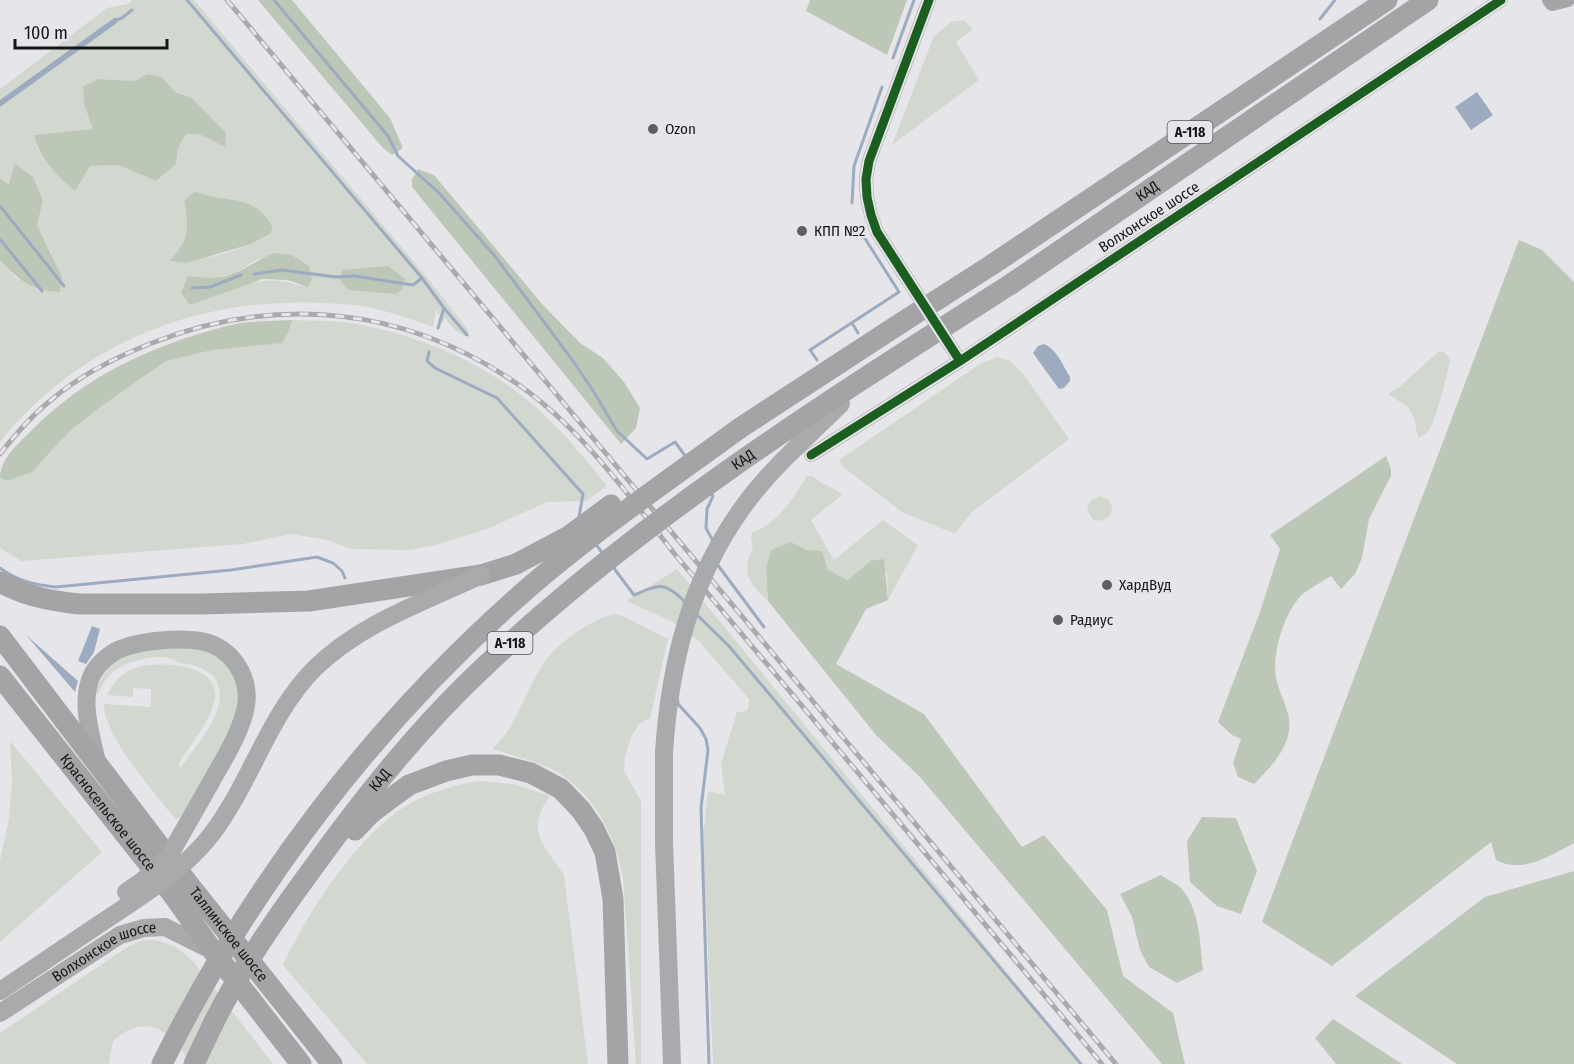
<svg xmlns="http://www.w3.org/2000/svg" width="1574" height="1064" viewBox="0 0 1574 1064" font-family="'Fira Sans Condensed',sans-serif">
<rect width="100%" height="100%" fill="#e6e6ea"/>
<path fill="#d2d8cf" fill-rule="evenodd" d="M 132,0 L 194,0 L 425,275 L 466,327 L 469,332 L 465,336 C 456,332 451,326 445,318 L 442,324 L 438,323 L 440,315 L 436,310 L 433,327 C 408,318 381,308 354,305 C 216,291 89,333 0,442 L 0,260 L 18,280 L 52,255 L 37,225 L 43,201 L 0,178 L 0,107 L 117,23 L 114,18 L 0,100 L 0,89 L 107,8 L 128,4 ZM 148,74 L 162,77 L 175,92 L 192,98 L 226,133 L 225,146 L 199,134 L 186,134 L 178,148 L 176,164 L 156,181 L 118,165 L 90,166 L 58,173 L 37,148 L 35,135 L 94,129 L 84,104 L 99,79 L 134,81 ZM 194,191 L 210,198 L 229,201 L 269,236 C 241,249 200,264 170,261 L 182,248 L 189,220 L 184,201 ZM 292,255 L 309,266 L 312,279 L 300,286 C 262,270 226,292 190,304 L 188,276 L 206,278 L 234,274 L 256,260 Z
M 964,20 L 973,29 L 956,42 L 979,80 L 892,145 L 934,36 L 951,22 Z
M 292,320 C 311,321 332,320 351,323 C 421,335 492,365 543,414 C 567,436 587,461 607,486 L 586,501 L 547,502 L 487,529 L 436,545 L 408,550 L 351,549 L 327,540 L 291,534 L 243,544 L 21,561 L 0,548 L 0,478 L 7,481 L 46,458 L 70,431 L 99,408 L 166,361 L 290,329 Z
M 1438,352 L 1444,352 L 1450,358 C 1449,370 1435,425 1427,433 C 1425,435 1421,436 1418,438 L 1414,418 L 1408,407 L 1388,394 L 1399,387 Z
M 997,357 L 1010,361 L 1024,375 L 1069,439 L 972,512 L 955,534 L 902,512 L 843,467 L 839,460 L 980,364 Z
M 807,476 L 813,476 C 822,485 832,487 843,494 L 811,520 L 834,560 L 883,520 L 918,545 L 888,600 L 887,573 L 870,561 L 848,580 L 828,570 L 822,551 L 807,550 L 791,542 L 766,569 L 768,601 C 756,589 743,579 748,560 C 749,557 751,554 752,551 C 754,544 749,540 752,533 C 779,522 792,500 807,476 Z
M 1099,496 L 1108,499 L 1113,508 L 1109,517 L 1101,521 L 1092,519 L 1087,509 L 1090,501 Z
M 677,569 L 1082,1064 L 713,1064 L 703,837 L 708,791 L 725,795 L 721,764 L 737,712 L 743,712 L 748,709 L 749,699 L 698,640 L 671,621 L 626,601 Z
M 614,614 L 625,617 L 668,639 L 650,718 L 639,724 L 631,737 L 625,756 L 624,771 L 641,801 L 641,1064 L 636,1064 L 623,877 C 614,832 590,785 545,766 C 528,759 510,755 492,749 C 517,726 523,697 540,669 C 554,645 587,621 614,614 Z
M 161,646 C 173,647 193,644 203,647 C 211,650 221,658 226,664 C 253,697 227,734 210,766 C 201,783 193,809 176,820 C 156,794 104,737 104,704 L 151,707 L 151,689 L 133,688 L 133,697 L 107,695 C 112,684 121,674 132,669 C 154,660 218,662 215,697 C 212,720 189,746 178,765 L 181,768 C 193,750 215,724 219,704 C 224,675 204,666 181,663 C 176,662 173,659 168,658 C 153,654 126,662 114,671 C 107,676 102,685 98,694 L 95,692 C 113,655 122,653 161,646 Z
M 10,741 L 102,852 L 0,942 L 0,861 L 9,819 L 12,780 Z
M 480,781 L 514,784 L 550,796 C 524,831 545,846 564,875 L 588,1064 L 367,1064 L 283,965 C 307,914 349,849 394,814 C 419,795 450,785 480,781 Z
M 143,940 L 156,940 L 176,947 L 193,961 L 273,1064 L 191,1064 C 171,1031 147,1011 113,1041 L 109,1064 L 0,1064 L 0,1033 L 129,946 Z"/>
<path fill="#bdc7b8" d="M 258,0 L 292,0 L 390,118 L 403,148 L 392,155 L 382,147 Z
M 810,0 L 907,0 L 887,55 L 806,11 Z
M 148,74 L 162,77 L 175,92 L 192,98 L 226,133 L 225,147 L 199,134 L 186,134 L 178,148 L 176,164 L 156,181 L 118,165 L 90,166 L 75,191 C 58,177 39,157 34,135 L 93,129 L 84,104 L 83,86 L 99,79 L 134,81 Z
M 15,164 L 33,177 L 43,201 L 37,225 L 62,277 L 60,292 C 31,290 19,281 0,260 L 0,178 L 9,184 Z
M 418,169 L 434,175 L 543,305 L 580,343 L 603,358 L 624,382 L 640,408 L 636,428 L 621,444 L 412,187 L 412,179 Z
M 194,191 C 228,205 253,192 273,227 L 269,235 L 251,244 L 187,263 L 169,261 C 188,243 190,227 184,201 Z
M 1519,240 L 1542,250 L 1574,282 L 1574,843 C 1550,856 1522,874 1496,860 L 1491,842 L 1332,966 L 1262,922 Z
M 274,253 L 292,255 L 309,266 L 312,279 L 308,287 L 287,280 L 262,279 L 190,305 L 181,293 L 188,276 C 203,278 221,279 235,273 C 248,267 260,259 274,253 Z
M 388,266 L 405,279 L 402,290 L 396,294 L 348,290 L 339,279 L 343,270 Z
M 292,320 L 290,329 L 282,343 L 212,350 L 166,361 L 99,408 L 70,431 L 32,472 L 7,481 L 0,478 C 0,459 18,444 32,430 C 78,384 130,356 192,336 C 208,331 225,326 241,323 C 258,321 275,321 292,320 Z
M 1386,456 L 1391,469 L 1391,476 L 1369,519 L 1362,558 L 1355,574 L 1341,589 L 1331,576 C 1322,582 1312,587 1304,593 C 1284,610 1270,658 1277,682 C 1281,699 1292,713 1289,731 C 1285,753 1269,769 1254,784 L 1238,777 L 1233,763 L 1241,739 L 1232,735 L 1218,722 L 1260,612 L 1280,549 L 1270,535 Z
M 791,542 L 807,550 L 822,551 L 828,570 L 848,580 L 870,561 L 884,559 L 888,600 L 866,609 L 836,664 L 924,714 L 1022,847 L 1044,835 L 1107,910 L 1123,976 L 1173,1013 L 1185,1064 L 1162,1064 L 920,777 L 876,735 L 768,601 L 766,569 L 771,550 Z
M 1202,817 L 1236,818 L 1257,871 L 1241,914 L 1217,906 L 1190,882 L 1187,841 Z
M 1574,871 L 1574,1064 L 1457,1064 L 1355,996 L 1485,897 Z
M 1161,875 C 1166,879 1176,883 1181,888 C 1200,909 1200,943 1203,970 L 1177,983 L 1149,967 L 1140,950 L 1132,917 L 1120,894 Z
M 1333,1019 L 1402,1064 L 1336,1064 L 1315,1038 Z"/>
<path fill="#9cabc0" d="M 114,18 L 118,19 L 117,23 L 0,107 L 0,100 Z
M 1477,92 L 1493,115 L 1471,130 L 1455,107 Z
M 1044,344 C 1057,349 1063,366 1070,377 L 1070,381 L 1064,388 L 1059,389 L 1033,353 L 1038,346 Z
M 92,626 L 100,629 L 94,652 L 86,664 L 78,661 Z
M 26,635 L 78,681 L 75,692 Z"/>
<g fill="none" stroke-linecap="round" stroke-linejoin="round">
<path stroke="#9cabc0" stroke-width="3" d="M 187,0 L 422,278 L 444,308 L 438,328
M 274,0 L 388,136 L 398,156 L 438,192 L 494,255 L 573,361 L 594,392 L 617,431 L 647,459 L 675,442 L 686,457
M 1320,19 L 1335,0
M 116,20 L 122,18 L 132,10
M 893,58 L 914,0
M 852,203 L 854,166 L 882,87
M 0,206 L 64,286
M 0,239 L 42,291
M 254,274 L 282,270 L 336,277 L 354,276 L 413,285 L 422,278
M 192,288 L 210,287 L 241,275
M 444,308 L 467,335
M 852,323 L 858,333
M 429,352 L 427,361 L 435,368 L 497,398 L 583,494 L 579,517
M 817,360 L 810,350 L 899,292 L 864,237
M 710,492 L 713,496 L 707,509 L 706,528 L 713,541
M 595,543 L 603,554
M 717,564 L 764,627
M 613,567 L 634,595 C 660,584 665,581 686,603
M 0,568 C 17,581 36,585 56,587 L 231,570 L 317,557 L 333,563 L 342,571 L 345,578
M 697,615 L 728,645 L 1081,1064
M 678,701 L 678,704 L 700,728 L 706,739 L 708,750 L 701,808 L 709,1064"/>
<path stroke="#a5a5a8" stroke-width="14" d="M 929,0 L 869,161 L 866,179 L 867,197 L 871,215 L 877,232 L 960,361
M 1549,0 L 1552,4 L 1568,0
M 811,455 L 960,361 L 1501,0"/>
<g stroke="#a9aaab" stroke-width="18">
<path d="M 664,752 L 664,842 L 672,1064"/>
<path d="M 97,762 C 91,734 79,700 93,673 C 99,663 110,653 120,649 C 142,640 193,635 214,645 C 237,656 250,681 246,706 C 241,733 223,760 210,784"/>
<path d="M 0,991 L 101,923"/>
<path id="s1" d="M 0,1013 L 120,935 L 144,928 L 165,927 L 213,951"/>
</g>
<g stroke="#a4a4a6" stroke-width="21">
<path d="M 993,264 L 1387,0"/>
<path id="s2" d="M 1011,284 L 1428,0"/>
<path d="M 740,428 L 901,323"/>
<path d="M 0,582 C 25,596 51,601 79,604 L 202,604 L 309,601 L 481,575 L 516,564"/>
<path id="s3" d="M 0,636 L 191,887 L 332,1064"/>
<path id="s4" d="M 0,676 L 170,891 L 213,951 L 301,1064"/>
<path d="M 379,807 L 409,785 L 446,771 L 472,765 L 499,765 L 531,773 L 561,789 L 581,810 L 594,829 L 605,852 L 613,899 L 618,1064"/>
<path d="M 194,1064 L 213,1024"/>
</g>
<g stroke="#aaaaab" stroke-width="5">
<path id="rail" d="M 227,0 L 1116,1064
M 0,454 C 15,435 31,416 50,401 C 80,375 116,357 152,343 C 277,294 405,307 516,383 C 579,426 626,492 673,552 L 1102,1064"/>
</g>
<use href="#rail" stroke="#e5e5eb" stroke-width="3" stroke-dasharray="9" stroke-linecap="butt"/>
<path stroke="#a9aaab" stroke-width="18" d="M 664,752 C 670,664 690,580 743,507 C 770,469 808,437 841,404
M 126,892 L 142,881 L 169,856 L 210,784
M 101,923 C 140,897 182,872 211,835 C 251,783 268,715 315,668 C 361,623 424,602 481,575"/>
<g stroke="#a4a4a6" stroke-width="21">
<path d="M 901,323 L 993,264"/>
<path d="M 516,564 L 569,536 L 611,505"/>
<path d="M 355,830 L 369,815 L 379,807"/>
<path id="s5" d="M 213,1024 C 242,966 279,914 318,861 C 367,793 421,726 483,668 C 640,519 829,400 1011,284"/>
<path d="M 162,1064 C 251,884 376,721 527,589 C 594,531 669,480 740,428"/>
</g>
<g stroke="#e5e5eb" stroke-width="13">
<path id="cycleway" d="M 929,0 L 869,161 L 866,179 L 867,197 L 871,215 L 877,232 L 960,361
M 811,455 L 960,361 L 1501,0"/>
</g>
<use href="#cycleway" stroke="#1b5e20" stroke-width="9"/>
</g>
<g fill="#5e5f61" stroke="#e5e5eb" stroke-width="2">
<circle cx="653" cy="129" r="6"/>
<circle cx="802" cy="231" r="6"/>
<circle cx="1107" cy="585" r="6"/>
<circle cx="1058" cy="620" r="6"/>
</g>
<g text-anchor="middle" stroke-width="4.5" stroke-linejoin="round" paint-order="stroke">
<g fill="#e5e5eb" stroke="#535457" stroke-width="1.5">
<rect x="1167.5" y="121" width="45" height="22" rx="4.5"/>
<rect x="487.5" y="632" width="45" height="22" rx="4.5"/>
</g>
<g font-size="14" font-weight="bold" fill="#151617">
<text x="1190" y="137">А-118</text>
<text x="510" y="648">А-118</text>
</g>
<g font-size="15" fill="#151617" stroke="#e5e5eb" text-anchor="start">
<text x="665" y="134">Ozon</text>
<text x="814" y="236">КПП №2</text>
<text x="1119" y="590">ХардВуд</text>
<text x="1070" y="625">Радиус</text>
</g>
<g font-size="15" fill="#151617" stroke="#e5e5eb">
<text dy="5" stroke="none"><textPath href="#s2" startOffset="165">КАД</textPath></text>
<text transform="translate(1149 217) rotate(-33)" y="5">Волхонское шоссе</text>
<text dy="5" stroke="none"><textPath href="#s5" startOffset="782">КАД</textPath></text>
<text dy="5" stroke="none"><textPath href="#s5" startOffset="296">КАД</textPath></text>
<text dy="5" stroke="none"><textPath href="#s4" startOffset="174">Красносельское шоссе</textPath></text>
<text dy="5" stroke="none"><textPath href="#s3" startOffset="376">Таллинское шоссе</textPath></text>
<text dy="5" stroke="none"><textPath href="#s1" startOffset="122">Волхонское шоссе</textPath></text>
</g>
</g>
<path d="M15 39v9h152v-9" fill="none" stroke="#151617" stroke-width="3"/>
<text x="24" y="39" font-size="18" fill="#151617" stroke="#e5e5eb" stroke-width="4.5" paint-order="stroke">100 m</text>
</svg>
